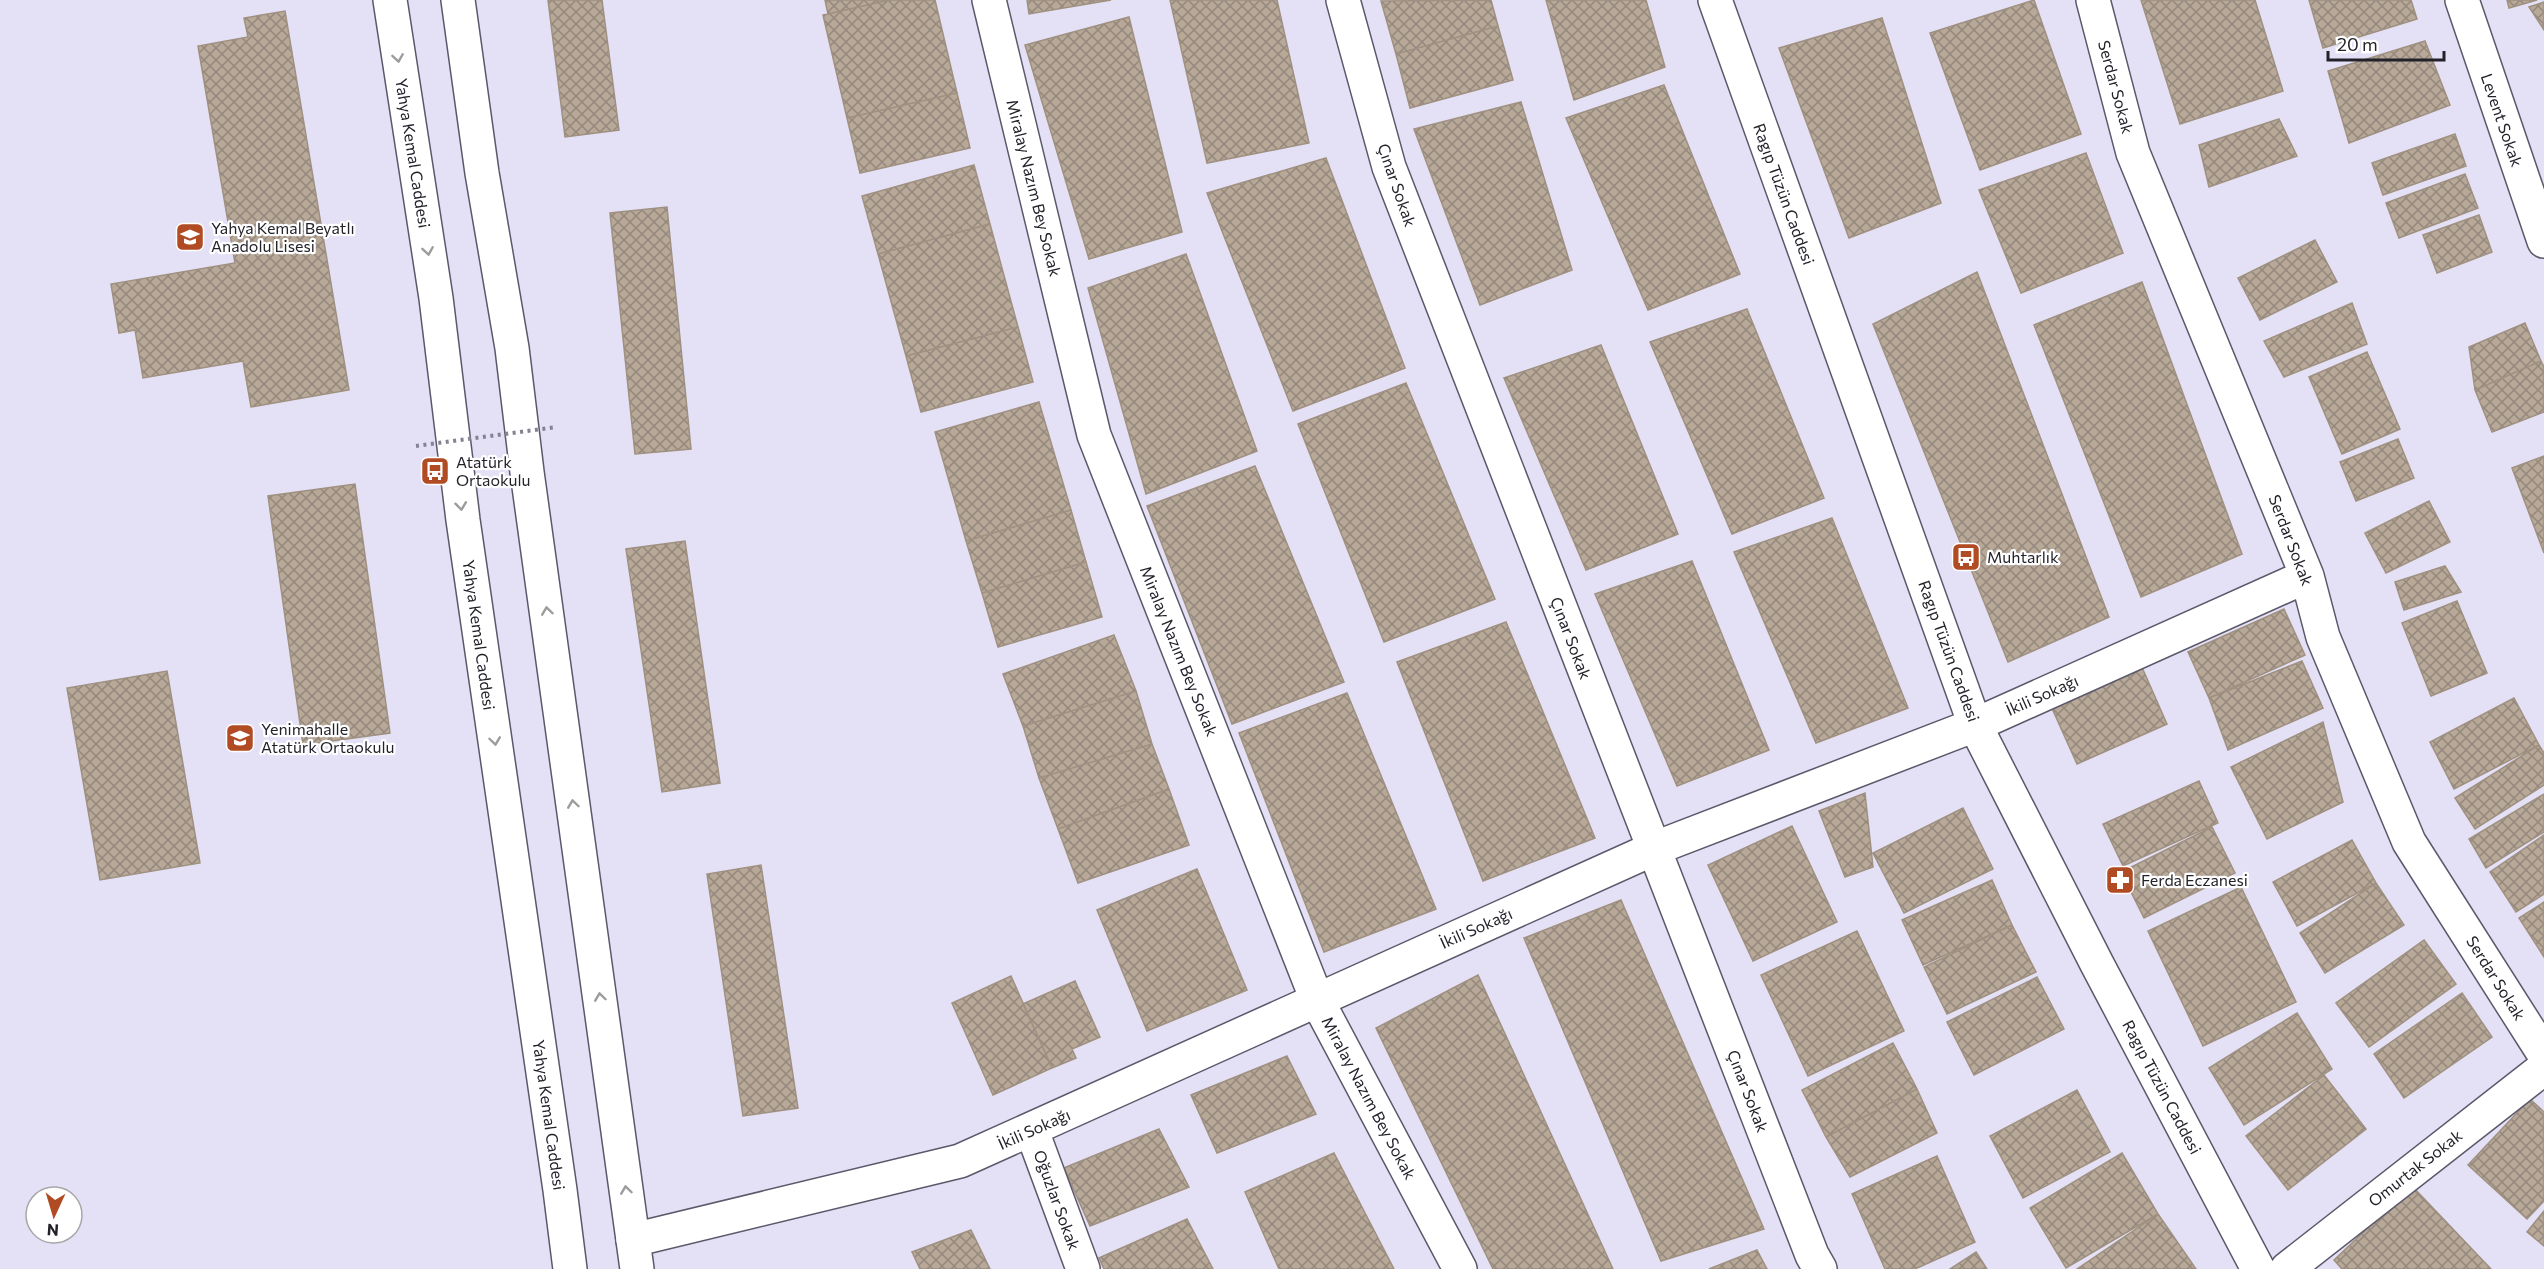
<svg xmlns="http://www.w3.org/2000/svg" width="2544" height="1269" viewBox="0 0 2544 1269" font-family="Commissioner,sans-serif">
<defs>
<pattern id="building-cross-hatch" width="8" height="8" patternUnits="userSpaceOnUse" patternTransform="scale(1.5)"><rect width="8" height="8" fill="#b7a898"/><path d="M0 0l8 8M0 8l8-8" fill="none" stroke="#94887c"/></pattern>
</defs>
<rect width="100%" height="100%" fill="#e4e1f6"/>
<path fill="url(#building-cross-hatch)" stroke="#9f9080" stroke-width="1.5" d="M 548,0 L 602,0 L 619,130 L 565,137 Z
M 825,0 L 889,0 L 828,14 Z
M 889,0 L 935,0 L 957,93 L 847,118 L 823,15 Z
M 1027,0 L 1111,0 L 1029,14 Z
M 1170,0 L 1277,0 L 1309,143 L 1207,163 Z
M 1491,0 L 1498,26 L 1396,54 L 1381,1 Z
M 1546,0 L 1646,0 L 1665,67 L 1574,100 Z
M 2034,0 L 2081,134 L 1980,170 L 1930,33 Z
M 2141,0 L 2255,0 L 2283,91 L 2180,124 Z
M 2309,0 L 2411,0 L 2417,19 L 2323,48 Z
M 2507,0 L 2537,0 L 2509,8 Z
M 2544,2 L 2544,30 L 2529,7 Z
M 285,11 L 349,390 L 251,407 L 243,361 L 143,378 L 135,330 L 119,333 L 111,284 L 235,263 L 198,46 L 248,37 L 244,18 Z
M 1129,17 L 1182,232 L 1089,259 L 1025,45 Z
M 1882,18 L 1941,203 L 1849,238 L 1779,48 Z
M 1498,26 L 1513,80 L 1410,108 L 1396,54 Z
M 2425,41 L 2450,105 L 2349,143 L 2328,71 Z
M 1664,85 L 1740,274 L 1648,310 L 1566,118 Z
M 957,93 L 970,148 L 860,173 L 847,118 Z
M 1521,102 L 1572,270 L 1480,305 L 1414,129 Z
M 2279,119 L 2297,156 L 2209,187 L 2199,145 Z
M 2455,134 L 2466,166 L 2383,195 L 2372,163 Z
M 2086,153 L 2123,253 L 2021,293 L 1979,190 Z
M 1326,158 L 1405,368 L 1293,411 L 1207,193 Z
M 974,165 L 990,224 L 878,254 L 862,196 Z
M 2465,174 L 2478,208 L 2399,238 L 2386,203 Z
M 667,207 L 691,449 L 635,454 L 610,213 Z
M 2479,215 L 2492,252 L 2437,273 L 2423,235 Z
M 990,224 L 1018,327 L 906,356 L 878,254 Z
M 2315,240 L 2337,282 L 2260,320 L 2238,278 Z
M 1186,254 L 1257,451 L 1146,494 L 1088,288 Z
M 1977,272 L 2109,617 L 2008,662 L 1873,324 Z
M 2142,282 L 2242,554 L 2141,597 L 2034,325 Z
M 2352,303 L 2367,344 L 2284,377 L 2264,341 Z
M 1747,309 L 1824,498 L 1732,534 L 1650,342 Z
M 2525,323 L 2541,361 L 2475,390 L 2469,347 Z
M 1018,327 L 1033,382 L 921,412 L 906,356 Z
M 1601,345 L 1678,534 L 1586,570 L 1504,378 Z
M 2367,352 L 2400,429 L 2342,454 L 2309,377 Z
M 2541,361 L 2544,367 L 2544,412 L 2492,432 L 2475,390 Z
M 1406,383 L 1495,599 L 1384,642 L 1298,424 Z
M 1039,402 L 1071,510 L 966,541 L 935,432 Z
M 2398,439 L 2414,478 L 2356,501 L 2340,462 Z
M 2544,456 L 2544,553 L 2512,468 Z
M 1255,466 L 1344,682 L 1232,724 L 1147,506 Z
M 355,484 L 390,733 L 303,745 L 268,496 Z
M 2429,501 L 2450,542 L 2386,573 L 2365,533 Z
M 1071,510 L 1086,562 L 982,593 L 966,541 Z
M 1832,518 L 1908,708 L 1816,743 L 1734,552 Z
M 685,541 L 720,783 L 662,792 L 626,549 Z
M 1692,561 L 1769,750 L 1677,786 L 1595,594 Z
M 1086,562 L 1102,617 L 998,647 L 982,593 Z
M 2445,566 L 2461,592 L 2404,610 L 2395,582 Z
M 2457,601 L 2487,673 L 2431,696 L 2402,623 Z
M 2284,609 L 2305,655 L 2209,698 L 2188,652 Z
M 1506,622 L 1595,838 L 1483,881 L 1397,662 Z
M 1114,635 L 1136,691 L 1023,726 L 1003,674 Z
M 2302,661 L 2323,708 L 2228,750 L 2209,698 Z
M 2141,665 L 2167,724 L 2077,764 L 2051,706 Z
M 167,671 L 200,863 L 100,880 L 67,688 Z
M 1136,691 L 1152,744 L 1039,778 L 1023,726 Z
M 1347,693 L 1436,909 L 1324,952 L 1239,733 Z
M 2514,698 L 2539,745 L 2454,789 L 2430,742 Z
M 2323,722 L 2343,802 L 2267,839 L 2231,767 Z
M 1152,744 L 1169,789 L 1058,829 L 1039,778 Z
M 2539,745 L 2544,753 L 2544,785 L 2475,829 L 2455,798 Z
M 2199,781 L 2218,823 L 2123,866 L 2103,824 Z
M 1169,789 L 1189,845 L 1078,883 L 1058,829 Z
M 1865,793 L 1873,867 L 1845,877 L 1819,811 Z
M 2544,794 L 2544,832 L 2486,868 L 2469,839 Z
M 1963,808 L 1993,869 L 1904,913 L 1873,853 Z
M 1792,826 L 1837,922 L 1753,961 L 1708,865 Z
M 2212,827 L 2235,873 L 2144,918 L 2121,872 Z
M 2544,835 L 2544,894 L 2516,912 L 2490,872 Z
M 2352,840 L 2376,883 L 2297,926 L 2273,882 Z
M 761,865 L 798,1108 L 743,1116 L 707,874 Z
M 1197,869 L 1247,990 L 1147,1031 L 1097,910 Z
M 1992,880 L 2012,925 L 1923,965 L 1902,920 Z
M 2376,883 L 2404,925 L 2325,973 L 2300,933 Z
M 2241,887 L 2296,1002 L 2203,1046 L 2148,931 Z
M 1621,900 L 1764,1229 L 1661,1261 L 1524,938 Z
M 2544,902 L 2544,957 L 2519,918 Z
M 2012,925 L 2036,972 L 1947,1014 L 1924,967 Z
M 1857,931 L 1904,1031 L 1808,1076 L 1761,975 Z
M 2424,940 L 2456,984 L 2369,1047 L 2336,1003 Z
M 1478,975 L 1613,1269 L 1493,1269 L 1376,1028 Z
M 1011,976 L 1052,1068 L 993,1095 L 952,1003 Z
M 2037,977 L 2064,1029 L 1974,1075 L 1947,1022 Z
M 1075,981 L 1100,1037 L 1072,1049 L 1076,1058 L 1052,1068 L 1023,1004 Z
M 2462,993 L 2492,1037 L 2404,1098 L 2374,1054 Z
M 2297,1013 L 2332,1069 L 2244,1125 L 2209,1068 Z
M 1893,1043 L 1917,1089 L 1826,1137 L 1802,1090 Z
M 1287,1056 L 1316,1114 L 1217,1153 L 1191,1095 Z
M 2324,1075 L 2366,1129 L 2288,1190 L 2246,1136 Z
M 1917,1089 L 1937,1133 L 1850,1177 L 1826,1137 Z
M 2077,1090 L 2110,1152 L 2023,1198 L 1990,1136 Z
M 2530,1099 L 2544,1112 L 2544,1201 L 2527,1219 L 2468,1165 Z
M 1159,1129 L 1189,1187 L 1090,1226 L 1064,1168 Z
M 1334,1153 L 1394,1269 L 1279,1269 L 1245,1192 Z
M 2122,1153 L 2158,1214 L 2066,1268 L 2030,1208 Z
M 1937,1156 L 1975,1242 L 1915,1269 L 1885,1269 L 1852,1194 Z
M 2412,1186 L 2491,1269 L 2342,1269 L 2334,1260 Z
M 2544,1211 L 2544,1246 L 2527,1232 Z
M 2158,1214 L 2196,1269 L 2077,1269 Z
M 1187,1219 L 1213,1269 L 1104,1269 L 1099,1258 Z
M 971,1230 L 990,1269 L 920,1269 L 912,1252 Z
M 1757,1250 L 1767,1269 L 1709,1269 Z
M 1976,1252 L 1987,1269 L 1950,1269 Z"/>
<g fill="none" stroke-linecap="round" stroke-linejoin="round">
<g stroke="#5b586a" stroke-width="36">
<path id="minor" d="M 989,0 L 1094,435 L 1317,1000 L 1460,1269
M 1343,0 L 1389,167 L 1812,1255 L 1820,1269
M 1715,0 L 1975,725 L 2097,964 L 2258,1269
M 2093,0 L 2133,153 L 2307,576 L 2323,637 L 2409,842 L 2544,1054
M 2462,0 L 2544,241
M 1032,1131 L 1083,1269
M 633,1240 L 960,1161 L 1653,849 L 1975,725 L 2307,576
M 2287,1269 L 2544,1068"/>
</g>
<g stroke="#5b586a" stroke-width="36">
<path id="major" d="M 390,0 L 436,298 L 463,520 L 560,1190 L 570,1269
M 458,0 L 482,173 L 512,348 L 527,472 L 637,1269"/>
</g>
<use href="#minor" stroke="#fff" stroke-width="33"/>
<use href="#major" stroke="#fff" stroke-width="33"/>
<path stroke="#858392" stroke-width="4" stroke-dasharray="3 4.5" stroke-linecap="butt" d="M 416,446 L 557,427"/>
</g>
<defs><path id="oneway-chevron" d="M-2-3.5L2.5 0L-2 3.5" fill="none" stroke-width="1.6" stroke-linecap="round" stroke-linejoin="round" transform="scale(1.5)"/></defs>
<g stroke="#9c9c9f">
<use href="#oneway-chevron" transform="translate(398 58) rotate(81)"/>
<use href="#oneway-chevron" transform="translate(428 251) rotate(81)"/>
<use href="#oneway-chevron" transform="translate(461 506) rotate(83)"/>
<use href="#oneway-chevron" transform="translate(547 611) rotate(-98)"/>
<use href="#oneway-chevron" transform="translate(495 741) rotate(82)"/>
<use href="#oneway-chevron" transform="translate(573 804) rotate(-98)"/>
<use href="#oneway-chevron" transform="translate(600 997) rotate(-98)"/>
<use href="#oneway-chevron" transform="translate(626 1190) rotate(-98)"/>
</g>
<defs>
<g id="school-square" transform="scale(1.5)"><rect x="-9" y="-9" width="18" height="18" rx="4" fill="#b14b23" stroke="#fff"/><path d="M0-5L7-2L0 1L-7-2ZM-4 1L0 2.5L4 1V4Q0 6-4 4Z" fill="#fff"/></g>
<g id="bus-square" transform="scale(1.5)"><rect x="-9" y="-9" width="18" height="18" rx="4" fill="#b14b23" stroke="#fff"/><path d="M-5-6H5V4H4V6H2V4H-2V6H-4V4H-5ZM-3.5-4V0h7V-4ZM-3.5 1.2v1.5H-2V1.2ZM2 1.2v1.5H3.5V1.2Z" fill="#fff"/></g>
<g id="pharmacy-square" transform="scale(1.5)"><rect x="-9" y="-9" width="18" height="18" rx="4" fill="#b14b23" stroke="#fff"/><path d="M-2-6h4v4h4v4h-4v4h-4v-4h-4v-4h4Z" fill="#fff"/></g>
</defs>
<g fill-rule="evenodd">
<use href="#school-square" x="190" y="237"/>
<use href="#bus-square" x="435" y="471"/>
<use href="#bus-square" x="1966" y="557"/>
<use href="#school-square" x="240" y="738"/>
<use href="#pharmacy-square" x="2120" y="880"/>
</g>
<g text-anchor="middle" stroke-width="4.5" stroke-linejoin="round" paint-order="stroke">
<g font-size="16" fill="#23222a" stroke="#fff">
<text transform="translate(2116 87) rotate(75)" y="6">Serdar Sokak</text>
<text transform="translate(2502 120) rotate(71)" y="6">Levent Sokak</text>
<text transform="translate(413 153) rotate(81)" y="6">Yahya Kemal Caddesi</text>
<text transform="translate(1397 185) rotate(71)" y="6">Çınar Sokak</text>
<text transform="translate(1034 188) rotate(76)" y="6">Miralay Nazım Bey Sokak</text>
<text transform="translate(1784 194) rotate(70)" y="6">Ragıp Tüzün Caddesi</text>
<text transform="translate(2291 540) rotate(69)" y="6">Serdar Sokak</text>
<text transform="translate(479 635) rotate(82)" y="6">Yahya Kemal Caddesi</text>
<text transform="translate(1571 638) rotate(69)" y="6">Çınar Sokak</text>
<text transform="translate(1179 651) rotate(68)" y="6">Miralay Nazım Bey Sokak</text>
<text transform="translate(1949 651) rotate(70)" y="6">Ragıp Tüzün Caddesi</text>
<text transform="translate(2042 695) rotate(-24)" y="6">İkili Sokağı</text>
<text transform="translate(1476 928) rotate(-24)" y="6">İkili Sokağı</text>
<text transform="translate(2496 978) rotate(58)" y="6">Serdar Sokak</text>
<text transform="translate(2162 1087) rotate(62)" y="6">Ragıp Tüzün Caddesi</text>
<text transform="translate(1748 1091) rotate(69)" y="6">Çınar Sokak</text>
<text transform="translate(1369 1098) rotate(62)" y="6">Miralay Nazım Bey Sokak</text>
<text transform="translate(549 1115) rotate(82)" y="6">Yahya Kemal Caddesi</text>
<text transform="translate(1034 1129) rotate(-24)" y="6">İkili Sokağı</text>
<text transform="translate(2415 1168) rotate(-38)" y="6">Omurtak Sokak</text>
<text transform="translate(1057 1200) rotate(70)" y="6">Oğuzlar Sokak</text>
</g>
<g font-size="16" fill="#23222a" stroke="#fff" text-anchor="start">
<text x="211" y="234">Yahya Kemal Beyatlı<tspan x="211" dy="18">Anadolu Lisesi</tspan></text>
<text x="456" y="468">Atatürk<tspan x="456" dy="18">Ortaokulu</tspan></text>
<text x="1987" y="563">Muhtarlık</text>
<text x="261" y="735">Yenimahalle<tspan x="261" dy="18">Atatürk Ortaokulu</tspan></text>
<text x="2141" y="886">Ferda Eczanesi</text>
</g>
</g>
<g transform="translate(54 1215) rotate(184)"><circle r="28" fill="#ffffff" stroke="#a7a7aa" stroke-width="1.5"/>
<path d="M0-4.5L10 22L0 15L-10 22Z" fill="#b14b23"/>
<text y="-9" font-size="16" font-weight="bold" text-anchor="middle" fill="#23222a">N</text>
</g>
<path d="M2328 51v9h116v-9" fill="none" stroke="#23222a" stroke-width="3"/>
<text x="2337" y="51" font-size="18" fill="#23222a" stroke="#ffffff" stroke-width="4.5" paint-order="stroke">20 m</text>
</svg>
